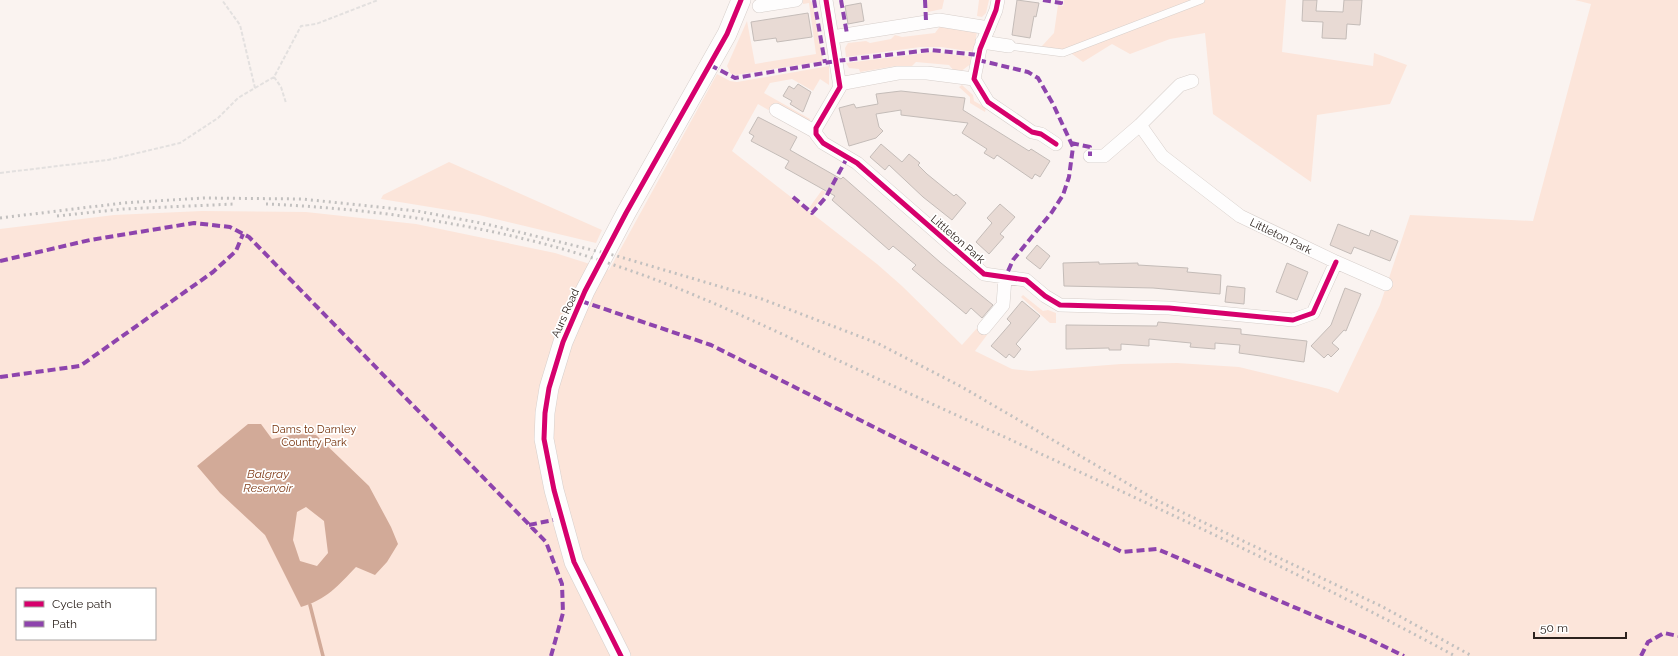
<svg xmlns="http://www.w3.org/2000/svg" width="1678" height="656" viewBox="0 0 1678 656" font-family="Raleway,sans-serif">
<rect width="100%" height="100%" fill="#faf3f0"/>
<path fill="#fce5da" fill-rule="evenodd" d="M 802,0 L 810,0 L 813,4 L 823,61 L 736,75 L 731,74 L 727,66 L 747,21 L 755,64 L 816,54 L 809,3 L 803,4 Z
M 926,0 L 944,0 L 942,9 L 928,12 Z
M 979,0 L 989,0 L 986,13 L 982,17 L 977,16 Z
M 1064,0 L 1286,0 L 1282,52 L 1373,66 L 1374,53 L 1407,65 L 1390,104 L 1317,115 L 1311,182 L 1213,114 L 1205,33 L 1170,39 L 1130,54 L 1112,44 L 1083,62 L 1068,51 L 1042,46 L 1054,33 L 1058,5 L 1063,6 Z
M 1575,0 L 1678,0 L 1678,656 L 0,656 L 0,229 L 114,215 L 202,211 L 306,212 L 416,224 L 555,253 L 609,270 L 717,74 L 730,81 L 737,82 L 829,66 L 829,85 L 820,79 L 813,91 L 792,79 L 770,83 L 764,93 L 810,119 L 808,122 L 775,103 L 770,111 L 758,104 L 732,151 L 877,264 L 902,286 L 962,345 L 978,327 L 987,335 L 975,351 L 1012,369 L 1031,371 L 1121,364 L 1177,363 L 1239,367 L 1329,389 L 1338,393 L 1380,305 L 1410,215 L 1533,221 L 1591,4 ZM 17,589 L 155,589 L 155,639 L 17,639 Z
M 941,25 L 977,31 L 974,52 L 941,47 L 921,47 L 846,57 L 845,48 L 848,43 L 866,41 L 870,43 L 891,39 L 895,35 L 902,37 L 935,33 Z
M 933,52 L 973,57 L 972,63 L 960,72 L 955,72 L 949,65 L 916,62 L 911,67 L 896,66 L 860,72 L 859,69 L 849,68 L 846,63 Z
M 962,85 L 973,95 L 974,101 L 986,108 L 985,112 L 970,103 L 970,97 L 959,87 Z
M 449,162 L 602,230 L 596,243 L 479,215 L 381,199 L 383,195 Z
M 822,190 L 826,192 L 812,210 L 809,208 Z
M 1023,295 L 1043,311 L 1048,310 L 1056,313 L 1056,323 L 1050,323 L 1021,297 Z"/>
<path fill="#d2aa98" fill-rule="evenodd" d="M 248,424 L 261,424 L 272,439 L 296,434 L 316,435 L 369,486 L 391,527 L 398,544 L 387,562 L 375,575 L 356,567 C 339,585 326,600 301,607 L 265,535 L 220,493 L 197,466 ZM 306,507 L 324,521 L 328,553 L 317,566 L 300,561 L 293,540 L 297,512 Z"/>
<g fill="none" stroke-linecap="round" stroke-linejoin="round">
<path stroke="#d2aa98" stroke-width="3.5" d="M 310,605 L 323,656"/>
</g>
<path fill="#e8dad4" stroke="#c4bcb8" d="M 1017,0 L 1039,3 L 1036,17 L 1034,16 L 1030,38 L 1012,35 Z
M 1303,0 L 1317,0 L 1316,11 L 1343,12 L 1344,0 L 1362,0 L 1360,25 L 1347,24 L 1346,39 L 1322,38 L 1323,22 L 1302,21 Z
M 861,3 L 864,21 L 848,24 L 845,6 Z
M 808,13 L 812,37 L 777,42 L 776,38 L 754,41 L 751,22 Z
M 798,84 L 811,92 L 803,112 L 790,104 L 792,101 L 783,96 L 789,86 L 794,89 Z
M 901,91 L 965,98 L 963,110 L 1029,151 L 1031,149 L 1050,161 L 1040,177 L 1035,174 L 1032,179 L 997,155 L 994,159 L 984,153 L 987,149 L 962,133 L 968,123 L 901,115 L 901,110 L 876,114 L 879,127 L 883,131 L 876,138 L 849,146 L 839,108 L 854,104 L 856,108 L 878,104 L 876,94 Z
M 758,117 L 797,137 L 790,150 L 841,179 L 843,177 L 941,263 L 993,305 L 982,318 L 971,308 L 966,314 L 912,269 L 916,265 L 893,246 L 889,250 L 832,200 L 835,196 L 785,168 L 789,161 L 751,141 L 754,136 L 749,133 Z
M 881,144 L 902,162 L 909,154 L 920,163 L 918,165 L 927,174 L 954,196 L 956,194 L 966,203 L 952,220 L 923,197 L 889,165 L 885,170 L 870,157 Z
M 1000,204 L 1015,217 L 1000,234 L 1004,237 L 989,254 L 976,242 L 992,223 L 987,218 Z
M 1338,224 L 1369,236 L 1371,230 L 1398,241 L 1390,261 L 1354,247 L 1351,254 L 1330,245 Z
M 1037,245 L 1050,256 L 1040,269 L 1026,258 Z
M 1099,262 L 1099,264 L 1138,263 L 1138,265 L 1188,268 L 1187,272 L 1221,275 L 1220,294 L 1153,288 L 1064,286 L 1063,263 Z
M 1287,263 L 1308,272 L 1297,300 L 1276,292 Z
M 1227,286 L 1245,288 L 1244,304 L 1225,302 Z
M 1345,288 L 1361,294 L 1346,331 L 1344,330 L 1332,343 L 1339,349 L 1331,357 L 1328,354 L 1324,358 L 1311,346 L 1331,325 Z
M 1022,301 L 1040,316 L 1016,344 L 1021,349 L 1014,358 L 1009,354 L 1006,358 L 991,346 L 1011,323 L 1007,319 Z
M 1158,322 L 1241,329 L 1241,334 L 1307,341 L 1304,362 L 1239,353 L 1240,345 L 1215,343 L 1215,349 L 1190,347 L 1191,343 L 1149,339 L 1149,346 L 1121,344 L 1121,350 L 1109,350 L 1109,348 L 1066,349 L 1066,325 L 1157,326 Z"/>
<g fill="none" stroke-linecap="round" stroke-linejoin="round">
<g stroke="#d7cfcb" stroke-width="8">
<path id="lane" d="M 1009,46 L 1063,53 L 1201,0"/>
</g>
<g stroke="#d7cfcb" stroke-width="14">
<path id="street" d="M 826,0 L 840,87 L 816,128 L 816,134 L 823,143 L 857,163 L 984,274 L 1026,280 L 1045,296 L 1060,305 L 1169,308 L 1293,320 L 1313,313 L 1336,262
M 998,0 L 996,10 L 980,49 L 974,79 L 988,102 L 1032,132 L 1041,134 L 1056,144
M 759,6 L 796,0
M 832,37 L 939,20 L 989,28
M 982,42 L 1009,46
M 839,84 L 898,73 L 927,73 L 974,79
M 776,110 L 816,132
M 1140,125 L 1162,156 L 1240,216 L 1336,262 L 1386,284
M 1090,156 L 1104,156 L 1140,125 L 1180,85 L 1192,81
M 984,328 L 1003,305 L 1005,278"/>
</g>
<g stroke="#d7cfcb" stroke-width="20">
<path id="secondary" d="M 621,656 L 574,562 L 554,490 L 544,439 L 545,413 L 549,388 L 563,342 L 585,291 L 626,213 L 727,34 L 741,0"/>
</g>
<path stroke="#e3e0df" stroke-width="2" stroke-dasharray="4 2" stroke-linecap="butt" d="M 274,77 L 281,87 L 286,103
M 255,88 L 274,77 L 301,26 L 316,24 L 378,0
M 0,173 L 108,160 L 180,143 L 218,118 L 238,98 L 255,88 L 240,25 L 222,0"/>
<use href="#lane" stroke="#fefdfd" stroke-width="7"/>
<use href="#street" stroke="#fefdfd" stroke-width="13"/>
<use href="#secondary" stroke="#fefdfd" stroke-width="19"/>
<path stroke="#c2c0bf" stroke-width="3" stroke-dasharray="2 4" stroke-linecap="butt" d="M 266,204 C 383,209 503,227 614,265 C 684,288 750,319 816,350 C 880,380 945,410 1009,439 C 1159,509 1310,577 1455,656
M 57,216 L 123,209 L 234,204
M 0,218 L 123,203 L 203,198 L 302,199 L 417,211 L 486,224 L 617,256 L 762,299 L 877,343 L 962,387 L 1154,499 L 1381,606 L 1472,656"/>
<path stroke="#8e44ad" stroke-width="4" stroke-dasharray="8 4" stroke-linecap="butt" d="M 814,0 L 825,63
M 841,0 L 847,34
M 925,0 L 926,21
M 1043,0 L 1061,3 L 1061,0
M 978,60 L 1028,72 L 1038,78 L 1053,104 L 1073,147 L 1069,177 L 1063,195 L 1052,212 L 1013,260 L 1005,278
M 710,65 L 735,78 L 836,61 L 930,50 L 979,55
M 1071,143 L 1090,147 L 1090,156
M 793,197 L 812,213 L 826,197 L 848,156
M 0,261 L 90,240 L 194,223 L 230,227 L 249,237 L 546,542 L 562,584 L 563,613 L 551,656
M 581,301 L 711,345 L 1122,552 L 1157,549 L 1367,638 L 1404,656
M 0,377 L 80,366 L 213,272 L 236,251 L 243,234
M 529,525 L 553,520
M 1641,656 L 1648,642 L 1664,633 L 1678,636"/>
<g stroke="#fff" stroke-width="8">
<path id="cycleway" d="M 826,0 L 840,87 L 816,128 L 816,134 L 823,143 L 857,163 L 984,274 L 1026,280 L 1045,296 L 1060,305 L 1169,308 L 1293,320 L 1313,313 L 1336,262
M 998,0 L 996,10 L 980,49 L 974,79 L 988,102 L 1032,132 L 1041,134 L 1056,144
M 621,656 L 574,562 L 554,490 L 544,439 L 545,413 L 549,388 L 563,342 L 585,291 L 626,213 L 727,34 L 741,0"/>
</g>
<use href="#cycleway" stroke="#d6006c" stroke-width="5"/>
</g>
<g text-anchor="middle" stroke-width="3.5" stroke-linejoin="round" paint-order="stroke">
<g font-size="11" fill="#2c221d" stroke="#fff">
<text transform="translate(1281 236) rotate(26)" y="4">Littleton Park</text>
<text transform="translate(958 239) rotate(41)" y="4">Littleton Park</text>
<text transform="translate(565 313) rotate(-66)" y="4">Aurs Road</text>
</g>
<g font-size="11" fill="#76320b" stroke="#fff">
<text x="314" y="433">Dams to Darnley<tspan x="314" dy="13">Country Park</tspan></text>
</g>
<g font-size="12" font-style="italic" fill="#803b17" stroke="#fff">
<text x="268" y="478">Balgray<tspan x="268" dy="14">Reservoir</tspan></text>
</g>
</g>
<rect x="16" y="588" width="140" height="52" fill="#ffffff" stroke="#aba7a5"/>
<rect x="24" y="601" width="20" height="6" fill="#d6006c" stroke="#aba7a5"/>
<text x="52" y="608" font-size="12" fill="#2c221d">Cycle path</text>
<rect x="24" y="621" width="20" height="6" fill="#8e44ad" stroke="#aba7a5"/>
<text x="52" y="628" font-size="12" fill="#2c221d">Path</text>
<path d="M1534 632v6h92v-6" fill="none" stroke="#2c221d" stroke-width="2"/>
<text x="1540" y="632" font-size="12" fill="#2c221d" stroke="#ffffff" stroke-width="3" paint-order="stroke">50 m</text>
</svg>
